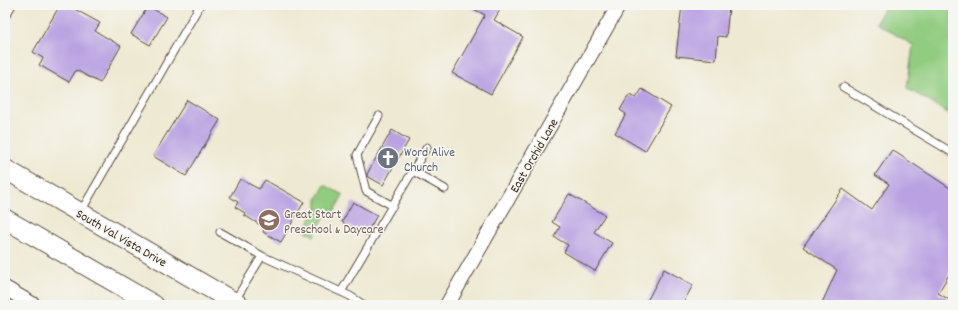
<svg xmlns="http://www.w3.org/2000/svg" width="958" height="310" viewBox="0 0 958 310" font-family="Dekko,sans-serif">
<rect width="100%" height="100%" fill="#f6f6f2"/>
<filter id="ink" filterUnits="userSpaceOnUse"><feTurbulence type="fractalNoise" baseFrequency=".025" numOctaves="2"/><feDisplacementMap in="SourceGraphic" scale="8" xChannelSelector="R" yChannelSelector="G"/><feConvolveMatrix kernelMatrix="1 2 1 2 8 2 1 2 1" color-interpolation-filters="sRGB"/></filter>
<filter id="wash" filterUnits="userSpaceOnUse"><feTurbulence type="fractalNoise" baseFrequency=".012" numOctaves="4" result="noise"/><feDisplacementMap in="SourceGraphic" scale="16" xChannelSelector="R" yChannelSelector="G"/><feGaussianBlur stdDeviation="0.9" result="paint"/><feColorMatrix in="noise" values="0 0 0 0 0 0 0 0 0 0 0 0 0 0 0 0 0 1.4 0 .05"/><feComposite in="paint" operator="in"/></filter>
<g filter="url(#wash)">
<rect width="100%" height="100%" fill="#eee9d2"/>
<path fill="#92cc80" stroke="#667b4f" d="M 886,5 L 953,5 L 953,116 L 907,88 L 913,45 L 876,23 Z
M 325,185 L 343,195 L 332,215 L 327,212 L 314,236 L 304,230 L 317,208 L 317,199 Z"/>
<g id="blocks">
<path fill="#baa2e2" d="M 60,5 L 67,5 L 100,23 L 95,31 L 121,46 L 100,83 L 76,70 L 69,82 L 39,65 L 43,58 L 33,52 Z
M 466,5 L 503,5 L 494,20 L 523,37 L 491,94 L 452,73 L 485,15 Z
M 682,5 L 713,5 L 729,7 L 726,37 L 718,36 L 716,60 L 676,56 Z
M 148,6 L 167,17 L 150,45 L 131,34 Z
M 642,89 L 671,107 L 645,151 L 615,133 L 626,114 L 620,110 L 629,95 L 636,98 Z
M 187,100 L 220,120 L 186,176 L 153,156 Z
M 392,130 L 409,140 L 383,185 L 367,176 L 367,174 Z
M 892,150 L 953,190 L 953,268 L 938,293 L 953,302 L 953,305 L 821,305 L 837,270 L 803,247 L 843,189 L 872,210 L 889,184 L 875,175 Z
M 240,179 L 259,189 L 265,180 L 304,202 L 281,242 L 263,232 L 265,228 L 244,215 L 245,213 L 235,207 L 238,202 L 230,197 Z
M 569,194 L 605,215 L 594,232 L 612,243 L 595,271 L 564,252 L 568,245 L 554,237 L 560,227 L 552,222 Z
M 353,202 L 377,215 L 366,235 L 342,222 Z
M 664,269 L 693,285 L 682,305 L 645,305 Z"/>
</g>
</g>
<g filter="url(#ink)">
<use href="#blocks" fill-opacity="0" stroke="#564739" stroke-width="1"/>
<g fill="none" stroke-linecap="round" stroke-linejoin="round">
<g stroke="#564739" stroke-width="9">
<path id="lane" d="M 5,17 L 12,5
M 843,87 L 953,153
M 379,116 L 357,155 L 366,191 L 393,206
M 413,171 L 445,189
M 80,213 L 200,5
M 220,232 L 262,256
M 341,292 L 427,147
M 234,302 L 262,256 L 350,296 L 364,305"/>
</g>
<g stroke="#564739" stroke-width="16">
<path id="street" d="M 5,288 L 34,305
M 447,305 L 619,5"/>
</g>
<g stroke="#564739" stroke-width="21">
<path id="secondary" d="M 5,169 L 239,305
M 5,219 L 154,305"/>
</g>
<use href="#lane" stroke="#fff" stroke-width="7"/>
<use href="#street" stroke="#fff" stroke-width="14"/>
<use href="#secondary" stroke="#fff" stroke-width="19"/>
</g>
</g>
<defs>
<g id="church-disc" transform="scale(1.15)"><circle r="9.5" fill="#6b7280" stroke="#f6f6f2"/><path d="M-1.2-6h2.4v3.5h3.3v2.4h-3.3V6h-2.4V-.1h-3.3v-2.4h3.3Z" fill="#fff"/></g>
<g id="school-disc" transform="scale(1.15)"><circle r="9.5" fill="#8d6e63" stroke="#f6f6f2"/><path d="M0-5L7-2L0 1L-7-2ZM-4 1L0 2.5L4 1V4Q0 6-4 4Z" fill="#fff"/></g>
</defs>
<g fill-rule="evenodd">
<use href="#church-disc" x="388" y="158"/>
<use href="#school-disc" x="269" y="220"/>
</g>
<g text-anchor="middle" stroke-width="3" stroke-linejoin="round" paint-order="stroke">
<g font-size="13" fill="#5b616d" stroke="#f6f6f2" text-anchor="start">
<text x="404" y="156">Word Alive<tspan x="404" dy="15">Church</tspan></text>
</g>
<g font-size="13" fill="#3b2a1e" stroke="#f6f6f2">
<text transform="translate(533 155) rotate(-60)" y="5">East Orchid Lane</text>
<text transform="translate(122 237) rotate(30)" y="5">South Val Vista Drive</text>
</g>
<g font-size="13" fill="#785e54" stroke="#f6f6f2" text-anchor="start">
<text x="284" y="218">Great Start<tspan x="284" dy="15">Preschool &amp; Daycare</tspan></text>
</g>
</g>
<rect width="958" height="310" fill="none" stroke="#f6f6f2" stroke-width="20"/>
</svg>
